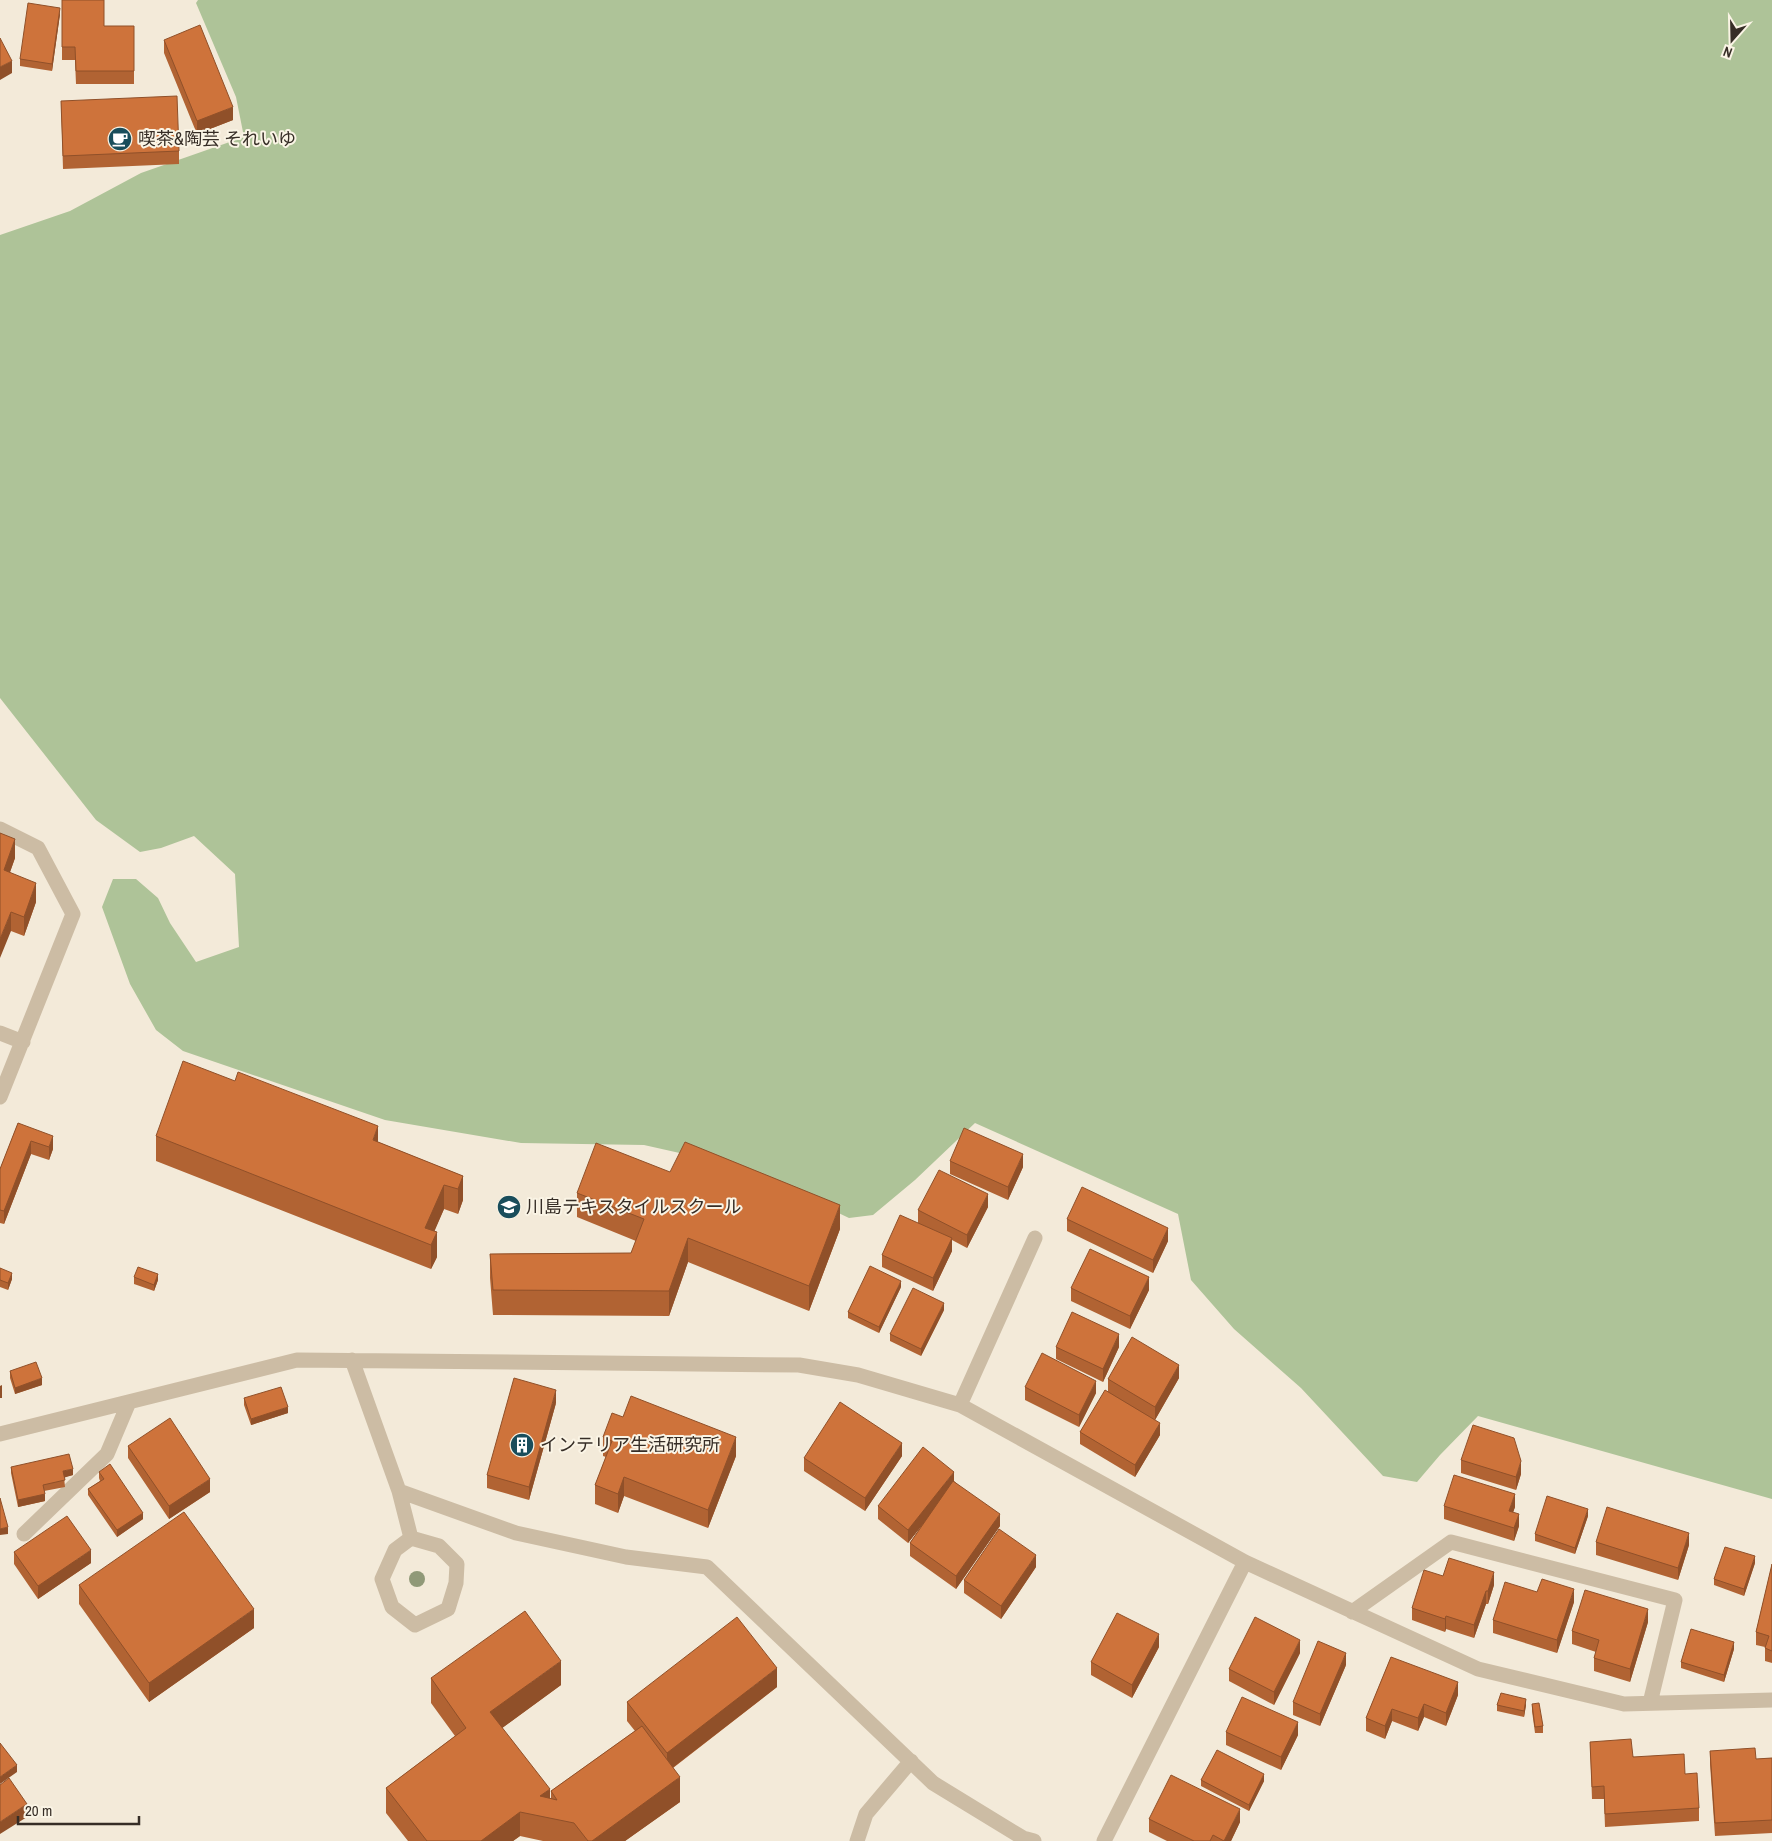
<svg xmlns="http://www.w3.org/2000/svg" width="1772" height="1841" viewBox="0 0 1772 1841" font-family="'Archivo Narrow','Noto Sans JP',sans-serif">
<rect width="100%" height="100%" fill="#f3ead9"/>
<path fill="#aec398" d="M 198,0 L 1772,0 L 1772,1499 L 1478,1416 L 1440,1455 L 1417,1482 L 1383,1476 L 1301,1388 L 1234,1329 L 1191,1280 L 1178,1214 L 975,1123 L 915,1180 L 873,1215 L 849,1218 L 742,1167 L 644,1145 L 521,1143 L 385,1120 L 183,1051 L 156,1030 L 130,984 L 102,907 L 113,879 L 136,879 L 158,898 L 170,923 L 196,962 L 239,947 L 235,874 L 194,836 L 161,848 L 140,852 L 96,820 L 0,698 L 0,235 L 70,211 L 141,173 L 244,137 L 236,97 L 196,3 Z"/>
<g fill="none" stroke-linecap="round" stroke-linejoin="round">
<path stroke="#ccbca4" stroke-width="15" d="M 0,829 L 38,848 L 73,914 L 0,1097
M 0,1033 L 23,1042
M 352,1360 L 399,1491 L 516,1533 L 626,1557 L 707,1567 L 933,1783 L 1023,1838 L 1034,1841
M 960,1405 L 1035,1238
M 0,1434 L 297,1360 L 799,1365 L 858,1375 L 960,1405 L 1245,1562 L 1478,1669 L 1624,1704 L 1772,1700
M 399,1491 L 411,1538 L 395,1550 L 382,1579 L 392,1607 L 415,1625 L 448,1609 L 456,1583 L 457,1564 L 439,1546 L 411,1538
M 24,1534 L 107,1454 L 129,1402
M 1352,1612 L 1451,1542 L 1675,1600 L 1650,1703
M 857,1841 L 866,1814 L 911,1761
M 1104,1841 L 1245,1562"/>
</g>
<circle fill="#909978" cx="417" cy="1579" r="8"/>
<path fill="#b16333" d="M 62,0 L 104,26 L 134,26 L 134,84 L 76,84 L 75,60 L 62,60 Z
M 60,14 L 52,71 L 20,66 L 20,59 Z
M 164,40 L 233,120 L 197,134 L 164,53 Z
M 61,101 L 179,151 L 179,164 L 63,169 Z
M 0,833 L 15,858 L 10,872 L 36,902 L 24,936 L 11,931 Z
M 18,1123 L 53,1149 L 49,1160 L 31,1154 L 4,1224 L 0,1223 L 0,1169 Z
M 156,1136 L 378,1142 L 463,1176 L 463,1200 L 458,1214 L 444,1209 L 434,1231 L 437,1257 L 431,1269 L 156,1161 Z
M 950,1161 L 1023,1167 L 1008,1200 L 950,1174 Z
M 670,1172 L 840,1229 L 809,1311 L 688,1262 L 669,1316 L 493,1315 L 490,1278 L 490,1254 L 631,1253 L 636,1241 L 577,1217 L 577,1193 Z
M 988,1207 L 967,1248 L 952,1240 L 952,1251 L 933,1291 L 882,1267 L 882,1255 L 918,1223 L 918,1210 Z
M 1067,1219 L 1168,1241 L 1153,1273 L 1067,1231 Z
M 0,1268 L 12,1279 L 8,1290 L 0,1287 Z
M 134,1277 L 158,1280 L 154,1291 L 134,1284 Z
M 901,1287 L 879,1333 L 848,1318 L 848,1312 Z
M 1071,1288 L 1149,1290 L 1130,1329 L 1071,1301 Z
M 944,1310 L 921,1356 L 890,1341 L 890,1334 Z
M 1056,1347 L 1119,1347 L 1103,1382 L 1056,1359 Z
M 10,1371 L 42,1385 L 15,1394 L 10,1378 Z
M 1179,1378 L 1155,1420 L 1160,1435 L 1135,1477 L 1080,1444 L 1080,1432 L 1108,1391 L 1108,1379 Z
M 1025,1387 L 1096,1393 L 1079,1427 L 1025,1400 Z
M 244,1398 L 288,1413 L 251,1425 L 244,1405 Z
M 556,1403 L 529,1500 L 487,1488 L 487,1475 Z
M 603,1437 L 736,1456 L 708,1528 L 624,1496 L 618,1513 L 595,1504 L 595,1485 L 606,1457 L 603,1456 Z
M 128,1446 L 210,1492 L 169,1519 L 128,1458 Z
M 902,1456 L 865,1511 L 804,1471 L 804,1458 Z
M 1461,1460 L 1521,1474 L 1516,1490 L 1461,1473 Z
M 11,1467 L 73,1475 L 64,1477 L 65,1487 L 44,1491 L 45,1501 L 18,1507 L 11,1473 Z
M 99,1472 L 143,1519 L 117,1537 L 88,1495 L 88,1489 L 100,1481 L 99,1478 Z
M 954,1481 L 1000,1526 L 956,1589 L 910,1556 L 910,1543 L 923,1524 L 908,1543 L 878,1519 L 878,1506 Z
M 1444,1506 L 1515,1507 L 1513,1512 L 1519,1526 L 1514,1541 L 1444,1519 Z
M 1588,1516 L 1575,1554 L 1535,1541 L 1535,1534 Z
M 1596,1542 L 1689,1545 L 1678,1580 L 1596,1555 Z
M 14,1552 L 91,1563 L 38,1599 L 14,1564 Z
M 1755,1563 L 1744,1596 L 1714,1585 L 1714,1579 Z
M 1772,1564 L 1772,1663 L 1765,1661 L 1765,1647 L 1756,1645 L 1756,1632 Z
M 1036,1567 L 1001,1619 L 964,1593 L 964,1580 Z
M 1443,1576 L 1494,1585 L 1488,1604 L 1486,1604 L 1474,1638 L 1446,1629 L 1445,1632 L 1412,1620 L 1412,1608 Z
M 79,1585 L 254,1628 L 149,1702 L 79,1604 Z
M 1537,1592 L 1574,1602 L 1557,1653 L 1493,1633 L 1493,1620 Z
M 1648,1622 L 1630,1682 L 1594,1671 L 1594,1658 L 1596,1652 L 1572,1644 L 1572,1631 Z
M 1159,1647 L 1132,1698 L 1091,1675 L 1091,1662 Z
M 1734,1649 L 1724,1682 L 1681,1668 L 1681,1662 Z
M 1300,1653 L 1274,1705 L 1229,1681 L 1229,1669 Z
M 1391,1657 L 1458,1695 L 1446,1726 L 1424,1717 L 1418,1731 L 1392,1721 L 1385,1739 L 1366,1731 L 1366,1718 Z
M 1346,1665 L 1320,1726 L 1293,1715 L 1293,1702 Z
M 431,1678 L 561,1685 L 502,1728 L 550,1799 L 551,1799 L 551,1791 L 635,1731 L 627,1721 L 627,1702 L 777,1687 L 673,1768 L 680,1802 L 625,1841 L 543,1841 L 520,1836 L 513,1841 L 408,1841 L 386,1813 L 386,1788 L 455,1736 L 431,1703 Z
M 1532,1704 L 1543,1726 L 1543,1733 L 1535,1733 L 1532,1711 Z
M 1497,1705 L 1526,1705 L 1524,1717 L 1497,1711 Z
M 1226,1732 L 1298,1735 L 1281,1770 L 1226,1745 Z
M 1590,1742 L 1685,1774 L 1699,1808 L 1699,1821 L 1605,1827 L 1604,1799 L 1592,1799 Z
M 1710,1751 L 1756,1759 L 1772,1758 L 1772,1833 L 1715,1836 L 1710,1764 Z
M 1201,1780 L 1264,1781 L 1249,1811 L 1201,1786 Z
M 1149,1819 L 1240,1822 L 1231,1841 L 1167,1841 L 1149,1832 Z"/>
<path fill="#905029" d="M 60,8 L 60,14 L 52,71 L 52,64 Z
M 12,61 L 12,73 L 0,80 L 0,67 Z
M 233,107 L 233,120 L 197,134 L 197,121 Z
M 15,839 L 15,858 L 4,889 L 4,870 Z
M 36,883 L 36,902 L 24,936 L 24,917 Z
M 11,912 L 11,931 L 0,958 L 0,939 Z
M 378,1126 L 378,1150 L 373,1140 Z
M 53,1136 L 53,1149 L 49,1160 L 49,1147 Z
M 31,1141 L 31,1154 L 4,1224 L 4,1211 Z
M 1023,1154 L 1023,1167 L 1008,1200 L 1008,1187 Z
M 463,1176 L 463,1200 L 458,1214 L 458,1189 Z
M 444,1185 L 444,1209 L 429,1244 L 425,1228 Z
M 988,1194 L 988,1207 L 967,1248 L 967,1235 Z
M 840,1205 L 840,1229 L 809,1311 L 809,1286 Z
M 1168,1228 L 1168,1241 L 1153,1273 L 1153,1260 Z
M 437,1232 L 437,1257 L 431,1269 L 431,1245 Z
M 688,1238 L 688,1262 L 669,1316 L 669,1291 Z
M 952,1238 L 952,1251 L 933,1291 L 933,1278 Z
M 12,1273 L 12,1279 L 8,1290 L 8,1283 Z
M 158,1274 L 158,1280 L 154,1291 L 154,1285 Z
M 1149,1277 L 1149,1290 L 1130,1329 L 1130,1316 Z
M 901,1281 L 901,1287 L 879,1333 L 879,1327 Z
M 944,1303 L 944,1310 L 921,1356 L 921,1349 Z
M 1119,1334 L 1119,1347 L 1103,1382 L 1103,1369 Z
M 1179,1365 L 1179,1378 L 1155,1420 L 1155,1407 Z
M 42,1378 L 42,1385 L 15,1394 L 15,1388 Z
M 1096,1381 L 1096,1393 L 1079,1427 L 1079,1415 Z
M 2,1385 L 2,1398 L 0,1398 L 0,1386 Z
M 556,1390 L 556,1403 L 529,1500 L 529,1487 Z
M 288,1407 L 288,1413 L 251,1425 L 251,1419 Z
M 1160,1423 L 1160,1435 L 1135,1477 L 1135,1465 Z
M 736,1437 L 736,1456 L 708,1528 L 708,1510 Z
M 902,1443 L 902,1456 L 865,1511 L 865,1498 Z
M 1521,1461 L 1521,1474 L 1516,1490 L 1516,1477 Z
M 73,1469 L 73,1475 L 63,1478 L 63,1471 Z
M 954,1472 L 954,1485 L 908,1543 L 908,1530 Z
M 624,1477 L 624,1496 L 618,1513 L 618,1494 Z
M 210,1479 L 210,1492 L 169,1519 L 169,1506 Z
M 45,1494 L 45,1501 L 18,1507 L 18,1500 Z
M 1515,1494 L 1515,1507 L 1509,1524 L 1509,1511 Z
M 1588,1509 L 1588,1516 L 1575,1554 L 1575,1548 Z
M 143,1513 L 143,1519 L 117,1537 L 117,1530 Z
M 1000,1514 L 1000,1526 L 956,1589 L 956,1576 Z
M 1519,1514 L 1519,1526 L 1514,1541 L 1514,1528 Z
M 8,1527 L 8,1534 L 0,1535 L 0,1529 Z
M 1689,1533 L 1689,1545 L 1678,1580 L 1678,1568 Z
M 91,1550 L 91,1563 L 38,1599 L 38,1586 Z
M 1036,1555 L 1036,1567 L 1001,1619 L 1001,1606 Z
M 1755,1556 L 1755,1563 L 1744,1596 L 1744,1589 Z
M 1494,1572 L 1494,1585 L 1488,1604 L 1488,1591 Z
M 1574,1589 L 1574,1602 L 1557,1653 L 1557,1640 Z
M 1486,1591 L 1486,1604 L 1474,1638 L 1474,1625 Z
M 254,1609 L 254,1628 L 149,1702 L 149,1683 Z
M 1648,1609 L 1648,1622 L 1630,1682 L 1630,1669 Z
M 1446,1616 L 1446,1629 L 1445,1632 L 1445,1619 Z
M 1159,1634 L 1159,1647 L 1132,1698 L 1132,1685 Z
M 1300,1640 L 1300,1653 L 1274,1705 L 1274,1692 Z
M 1734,1642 L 1734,1649 L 1724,1682 L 1724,1675 Z
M 1346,1653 L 1346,1665 L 1320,1726 L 1320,1714 Z
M 561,1661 L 561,1685 L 490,1737 L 490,1712 Z
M 777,1668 L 777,1687 L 667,1772 L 667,1753 Z
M 1458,1682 L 1458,1695 L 1446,1726 L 1446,1713 Z
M 1526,1699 L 1526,1705 L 1524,1717 L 1524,1711 Z
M 1424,1704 L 1424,1717 L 1418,1731 L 1418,1718 Z
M 1392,1709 L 1392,1721 L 1385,1739 L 1385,1726 Z
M 1298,1722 L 1298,1735 L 1281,1770 L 1281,1757 Z
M 17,1765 L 17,1772 L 0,1784 L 0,1777 Z
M 1264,1774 L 1264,1781 L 1249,1811 L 1249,1805 Z
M 680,1777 L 680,1802 L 625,1841 L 592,1841 Z
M 550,1789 L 550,1813 L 540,1796 Z
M 27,1804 L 27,1817 L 0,1834 L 0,1822 Z
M 1240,1809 L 1240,1822 L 1231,1841 L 1224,1841 Z
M 520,1812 L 520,1836 L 513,1841 L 481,1841 Z"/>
<path fill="#ce733b" stroke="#905029" d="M 62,0 L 104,0 L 104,26 L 134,26 L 134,71 L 76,71 L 75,47 L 62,47 Z
M 28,3 L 60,8 L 52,64 L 20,59 Z
M 200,25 L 233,107 L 197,121 L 164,40 Z
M 0,38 L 12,61 L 0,67 Z
M 177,96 L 179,151 L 63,156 L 61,101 Z
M 0,833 L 15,839 L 4,870 L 36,883 L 24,917 L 11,912 L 0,939 Z
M 183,1061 L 235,1081 L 238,1072 L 378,1126 L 373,1140 L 463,1176 L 458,1189 L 444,1185 L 425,1228 L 437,1232 L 431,1245 L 156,1136 Z
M 18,1123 L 53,1136 L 49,1147 L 31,1141 L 4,1211 L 0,1210 L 0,1169 Z
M 964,1128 L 1023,1154 L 1008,1187 L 950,1161 Z
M 685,1142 L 840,1205 L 809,1286 L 688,1238 L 669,1291 L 493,1290 L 490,1254 L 631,1253 L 644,1219 L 577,1193 L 596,1143 L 670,1172 Z
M 939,1170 L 988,1194 L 967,1235 L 918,1210 Z
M 1082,1187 L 1168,1228 L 1153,1260 L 1067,1219 Z
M 900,1215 L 952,1238 L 933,1278 L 882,1255 Z
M 1090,1249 L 1149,1277 L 1130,1316 L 1071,1288 Z
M 870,1266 L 901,1281 L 879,1327 L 848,1312 Z
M 138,1267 L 158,1274 L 154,1285 L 134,1277 Z
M 0,1268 L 12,1273 L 8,1283 L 0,1280 Z
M 913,1288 L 944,1303 L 921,1349 L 890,1334 Z
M 1072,1312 L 1119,1334 L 1103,1369 L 1056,1347 Z
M 1132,1337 L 1179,1365 L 1155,1407 L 1108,1379 Z
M 1042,1353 L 1096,1381 L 1079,1415 L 1025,1387 Z
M 36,1362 L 42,1378 L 15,1388 L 10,1371 Z
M 514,1378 L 556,1390 L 529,1487 L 487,1475 Z
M 281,1387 L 288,1407 L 251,1419 L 244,1398 Z
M 1105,1390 L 1160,1423 L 1135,1465 L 1080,1432 Z
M 631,1396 L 736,1437 L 708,1510 L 624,1477 L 618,1494 L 595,1485 L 612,1441 L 603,1437 L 612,1413 L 623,1417 Z
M 840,1402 L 902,1443 L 865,1498 L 804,1458 Z
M 170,1418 L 210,1479 L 169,1506 L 128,1446 Z
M 1473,1425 L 1514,1438 L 1521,1461 L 1516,1477 L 1461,1460 Z
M 923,1447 L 954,1472 L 908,1530 L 878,1506 Z
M 69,1454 L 73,1469 L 63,1471 L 65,1480 L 43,1485 L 45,1494 L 18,1500 L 11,1467 Z
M 110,1464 L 143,1513 L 117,1530 L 88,1489 L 104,1479 L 99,1472 Z
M 1454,1475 L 1515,1494 L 1509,1511 L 1519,1514 L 1514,1528 L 1444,1506 Z
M 953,1481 L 1000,1514 L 956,1576 L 910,1543 Z
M 1547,1496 L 1588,1509 L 1575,1548 L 1535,1534 Z
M 0,1498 L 8,1527 L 0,1529 Z
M 1607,1507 L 1689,1533 L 1678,1568 L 1596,1542 Z
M 184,1512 L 254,1609 L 149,1683 L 79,1585 Z
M 67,1516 L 91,1550 L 38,1586 L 14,1552 Z
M 999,1529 L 1036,1555 L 1001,1606 L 964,1580 Z
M 1725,1547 L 1755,1556 L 1744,1589 L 1714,1579 Z
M 1449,1558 L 1494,1572 L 1488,1591 L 1486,1591 L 1474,1625 L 1446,1616 L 1445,1619 L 1412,1608 L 1424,1570 L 1443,1576 Z
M 1772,1564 L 1772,1651 L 1765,1648 L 1769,1636 L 1756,1632 Z
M 1542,1579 L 1574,1589 L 1557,1640 L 1493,1620 L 1505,1582 L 1537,1592 Z
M 1585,1590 L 1648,1609 L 1630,1669 L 1594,1658 L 1599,1640 L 1572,1631 Z
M 525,1611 L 561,1661 L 490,1712 L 550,1789 L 540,1796 L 557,1800 L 551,1791 L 642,1726 L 680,1777 L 592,1841 L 588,1841 L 574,1823 L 520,1812 L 481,1841 L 427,1841 L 386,1788 L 466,1728 L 431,1678 Z
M 1117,1613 L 1159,1634 L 1132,1685 L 1091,1662 Z
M 737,1617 L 777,1668 L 667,1753 L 627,1702 Z
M 1255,1617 L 1300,1640 L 1274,1692 L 1229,1669 Z
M 1691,1629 L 1734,1642 L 1724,1675 L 1681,1662 Z
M 1318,1641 L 1346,1653 L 1320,1714 L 1293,1702 Z
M 1391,1657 L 1458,1682 L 1446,1713 L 1424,1704 L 1418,1718 L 1392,1709 L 1385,1726 L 1366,1718 Z
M 1501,1693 L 1526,1699 L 1524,1711 L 1497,1705 Z
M 1242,1697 L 1298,1722 L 1281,1757 L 1226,1732 Z
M 1539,1703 L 1543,1726 L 1535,1727 L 1532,1704 Z
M 1631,1739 L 1633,1757 L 1684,1754 L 1685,1774 L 1697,1773 L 1699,1808 L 1605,1814 L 1604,1786 L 1592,1787 L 1590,1742 Z
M 0,1743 L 17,1765 L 0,1777 Z
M 1755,1748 L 1756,1759 L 1772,1758 L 1772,1820 L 1715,1823 L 1710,1751 Z
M 1217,1750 L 1264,1774 L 1249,1805 L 1201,1780 Z
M 1171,1775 L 1240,1809 L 1224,1841 L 1213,1835 L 1210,1841 L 1194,1841 L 1149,1819 Z
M 9,1778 L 27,1804 L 0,1822 L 0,1785 Z"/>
<defs>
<g id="cafe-disc" transform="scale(1.25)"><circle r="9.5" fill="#194d5b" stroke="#faf4e5"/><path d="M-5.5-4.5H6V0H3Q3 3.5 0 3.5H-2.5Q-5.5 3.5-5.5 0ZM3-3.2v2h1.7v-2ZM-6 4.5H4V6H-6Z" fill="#fff"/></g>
<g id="school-disc" transform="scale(1.25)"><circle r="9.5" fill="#194d5b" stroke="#faf4e5"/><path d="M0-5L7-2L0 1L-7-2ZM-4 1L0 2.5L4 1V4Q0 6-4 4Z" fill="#fff"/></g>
<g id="building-disc" transform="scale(1.25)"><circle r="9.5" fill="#194d5b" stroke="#faf4e5"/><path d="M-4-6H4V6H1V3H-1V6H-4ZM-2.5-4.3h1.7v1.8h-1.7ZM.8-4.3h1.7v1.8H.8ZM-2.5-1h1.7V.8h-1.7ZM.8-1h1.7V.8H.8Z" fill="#fff"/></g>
</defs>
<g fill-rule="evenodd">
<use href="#cafe-disc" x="120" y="139"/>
<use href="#school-disc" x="509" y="1207"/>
<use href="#building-disc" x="522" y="1445"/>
</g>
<g text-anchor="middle" stroke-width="4" stroke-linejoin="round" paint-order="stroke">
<g font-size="18" fill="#362d26" stroke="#faf4e5" text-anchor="start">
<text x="138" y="145">喫茶&amp;陶芸 それいゆ</text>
<text x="526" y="1213">川島テキスタイルスクール</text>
<text x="540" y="1451">インテリア生活研究所</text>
</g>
</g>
<g transform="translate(1732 40) rotate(200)" stroke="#faf4e5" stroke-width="4" paint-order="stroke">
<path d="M0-4L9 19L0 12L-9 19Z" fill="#362d26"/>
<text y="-8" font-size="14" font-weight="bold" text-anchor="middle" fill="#362d26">N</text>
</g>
<path d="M18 1816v8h121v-8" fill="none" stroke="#362d26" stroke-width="2.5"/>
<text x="25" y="1816" font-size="15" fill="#362d26" stroke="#faf4e5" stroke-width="4" paint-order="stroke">20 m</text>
</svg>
